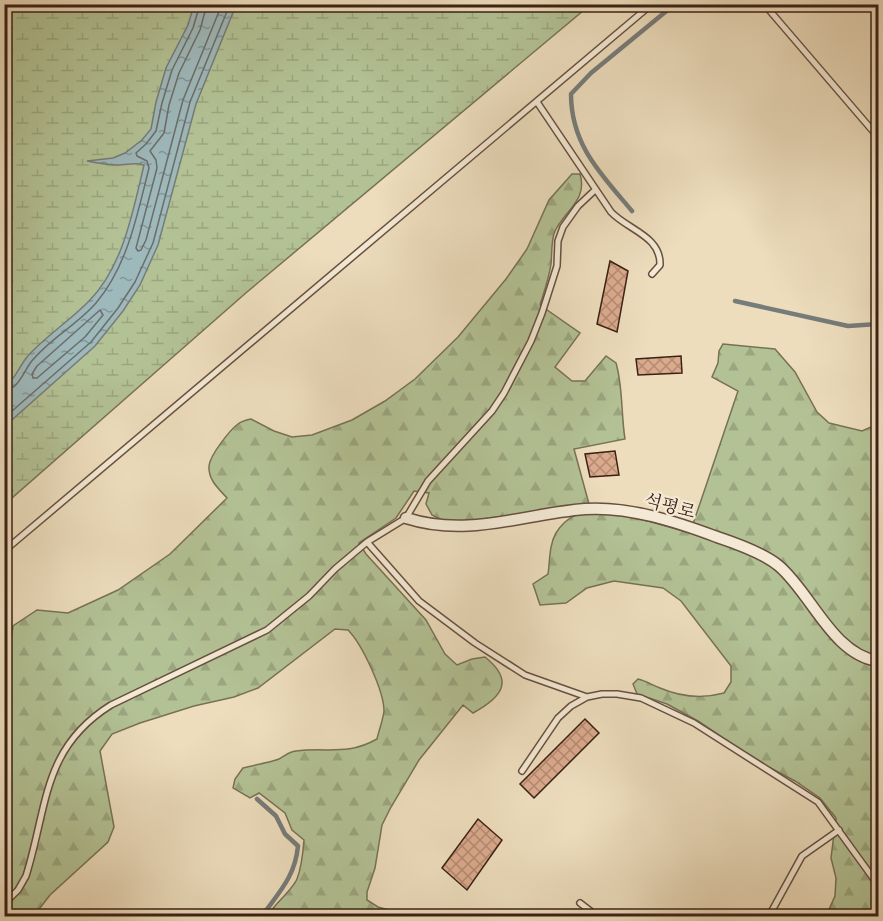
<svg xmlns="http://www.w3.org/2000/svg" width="883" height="921" viewBox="0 0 883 921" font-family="'Old Standard TT','Noto Serif KR',serif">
<defs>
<pattern id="forest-firs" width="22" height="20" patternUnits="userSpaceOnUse" patternTransform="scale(1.5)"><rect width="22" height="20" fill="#b3c295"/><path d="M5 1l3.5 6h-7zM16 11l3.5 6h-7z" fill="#9ba680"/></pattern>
<pattern id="wetland-marsh" width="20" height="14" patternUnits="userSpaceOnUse" patternTransform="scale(1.5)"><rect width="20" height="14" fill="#b3c295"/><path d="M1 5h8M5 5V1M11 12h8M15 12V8" fill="none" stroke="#9ba680"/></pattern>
<pattern id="water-ripples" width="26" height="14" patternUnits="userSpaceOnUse" patternTransform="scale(1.5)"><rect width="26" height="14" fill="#9eb9bc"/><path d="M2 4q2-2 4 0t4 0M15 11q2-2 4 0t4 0" fill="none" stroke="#829698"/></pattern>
<pattern id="building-cross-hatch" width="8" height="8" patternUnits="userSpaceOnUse" patternTransform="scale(1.5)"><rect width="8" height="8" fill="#dbaa8d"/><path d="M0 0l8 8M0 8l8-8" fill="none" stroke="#b38a72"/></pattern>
</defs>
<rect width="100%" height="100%" fill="#edddbd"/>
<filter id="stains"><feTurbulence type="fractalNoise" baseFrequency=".00333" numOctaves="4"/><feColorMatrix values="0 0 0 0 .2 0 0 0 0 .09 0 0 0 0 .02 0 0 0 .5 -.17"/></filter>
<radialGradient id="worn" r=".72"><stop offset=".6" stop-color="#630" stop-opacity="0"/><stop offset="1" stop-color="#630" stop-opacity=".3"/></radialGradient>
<path fill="url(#forest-firs)" stroke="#777256" stroke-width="1.5" d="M 572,174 L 580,174 C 588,200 565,210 555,231 C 551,240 552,254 551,264 C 549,278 544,292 540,305 L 580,333 L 555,367 L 572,381 L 585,381 L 606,356 L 616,363 C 623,387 621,414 625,439 L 574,449 L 589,504 L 469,521 L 444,521 L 432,515 L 426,504 L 429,493 L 414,491 L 396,518 L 359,543 L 366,554 L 426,620 L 445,654 L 457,665 L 472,659 L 485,657 C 515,681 502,697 473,713 L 463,705 L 419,760 L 391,807 L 382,825 L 375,868 L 367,892 L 367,900 L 378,907 L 410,916 L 267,916 C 274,905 293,889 297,879 C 302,866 303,853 304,840 L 292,830 L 285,813 L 259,793 L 250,798 L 233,788 L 235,779 L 243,768 C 254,765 268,763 279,759 C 285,756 288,752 296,751 C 327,747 347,756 377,739 C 379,730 383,720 384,711 C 384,691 362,644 348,630 L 335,629 L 258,688 L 234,697 L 194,706 L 140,723 L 112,734 L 100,751 L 114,827 L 108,842 L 50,895 L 36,913 L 27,914 L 5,908 L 4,652 L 10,647 L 13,626 L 37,610 L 68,613 L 118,590 L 170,554 L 227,498 C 219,489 208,480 209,466 C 210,455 230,430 238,424 C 242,421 247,420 251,419 L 274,431 L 292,437 L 312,435 L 352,420 L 385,401 L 415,379 L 458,337 L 506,279 L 527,249 L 549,200 Z
M 723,344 L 775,349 L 795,372 L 817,412 L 829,423 L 862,431 L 878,424 L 878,916 L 826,916 L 835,896 L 836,878 L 831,858 L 836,818 L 820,798 L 795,781 L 756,760 L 698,721 L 667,704 L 637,694 L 633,684 L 638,679 C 646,681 652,685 660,688 C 681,697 702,699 724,693 L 731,682 L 731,666 L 681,601 L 663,588 L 614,581 L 587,588 L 566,603 L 540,605 L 533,584 L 548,574 C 550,561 549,545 556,533 C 560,526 568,518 576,515 C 606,505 661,525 690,533 L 738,391 L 712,377 L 718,363 L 719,351 Z"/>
<path fill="url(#wetland-marsh)" stroke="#777256" stroke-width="1.5" d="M 5,5 L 590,5 L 247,292 L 5,504 Z"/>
<path fill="url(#water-ripples)" stroke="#767c7a" stroke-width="1.5" d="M 194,5 L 236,5 L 196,104 L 158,245 L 140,285 L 123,311 L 95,346 L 5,426 L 5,387 C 15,379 19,367 27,357 C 43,338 71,320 89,301 C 123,267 133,211 144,165 C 136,162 127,165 118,165 C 107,165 97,163 87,161 L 113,158 L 125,153 L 142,140 L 151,129 L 156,102 L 166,68 L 188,25 Z"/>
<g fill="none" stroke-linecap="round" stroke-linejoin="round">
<path stroke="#6c6d69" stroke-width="1.5" d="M 207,4 L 200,30 L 179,73 L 169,105 L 164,133 L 150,151 L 156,160 L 157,168 L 136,248 L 138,251 L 141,250 L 146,240 L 183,100 L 222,4
M 100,310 L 103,315 L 85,337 L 37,378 L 33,378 L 32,374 L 37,366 Z
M 4,391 C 18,390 24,371 31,362 C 49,339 77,325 96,303 C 128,265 137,215 149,168 L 147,161 L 137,156 L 136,153 L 146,144 L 156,131 L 162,103 L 172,70 L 193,28 L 200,4
M 4,418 L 91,342 L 118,308 L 135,282 L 153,243 L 190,102 L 230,4"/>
<path stroke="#767c7a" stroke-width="4.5" d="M 632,211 C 601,174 571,145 571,94 L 591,73 L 675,4
M 735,301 L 848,326 L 878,324
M 257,799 L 276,816 L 285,834 L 298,846 C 295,877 279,892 262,916"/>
</g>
<path fill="url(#building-cross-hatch)" stroke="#3b2116" stroke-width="1.5" d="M 610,261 L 628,271 L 617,332 L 597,324 Z
M 681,356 L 682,373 L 638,375 L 636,359 Z
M 615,451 L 619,475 L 590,477 L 585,454 Z
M 585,719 L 599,733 L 534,798 L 520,784 Z
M 478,819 L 502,840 L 467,890 L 442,868 Z"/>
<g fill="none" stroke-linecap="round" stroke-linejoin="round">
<g stroke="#685040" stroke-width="8">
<path id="lane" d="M 764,4 L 878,137
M 537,102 L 611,212 C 628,230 661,236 660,265 L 652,274
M 367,542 L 419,601 L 475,643 L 525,675 L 587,697
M 4,551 L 652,4
M 522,771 L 558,718 L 571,706 L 587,697 L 602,694 L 617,694 L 641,698 L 694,723 L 818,802 L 873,878 L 878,887 L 876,916
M 580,903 L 597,916
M 4,904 L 18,890 L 26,876 C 48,806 42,748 111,705 L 267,630 L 309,596 L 335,569 L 367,542 L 406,518 L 428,481 L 492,411 L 504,393 L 531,341 L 542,313 L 557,266 L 558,241 L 563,227 L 578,206 L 595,190
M 769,916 L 802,856 L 839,830"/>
</g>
<g stroke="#685040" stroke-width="13">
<path id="street" d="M 406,518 C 469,538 522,514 585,509 C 629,506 677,522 717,537 C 735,543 765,554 779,566 C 811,593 833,655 878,661"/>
</g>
<use href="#lane" stroke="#f3e9d4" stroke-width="5"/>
<use href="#street" stroke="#f3e9d4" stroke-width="10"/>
</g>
<g text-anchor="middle" stroke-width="4.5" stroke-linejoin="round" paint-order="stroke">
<g font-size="18" fill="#3b2116" stroke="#f3e9d4">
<text transform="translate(670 506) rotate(15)" y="6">석평로</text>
</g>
</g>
<rect width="883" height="921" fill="none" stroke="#edddbd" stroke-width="24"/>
<rect x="6" y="6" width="871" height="909" fill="none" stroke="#3b2116" stroke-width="3"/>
<rect x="12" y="12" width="859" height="897" fill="none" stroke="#3b2116" stroke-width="1.5"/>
<rect width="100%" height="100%" filter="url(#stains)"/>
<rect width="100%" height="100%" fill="url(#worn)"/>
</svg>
